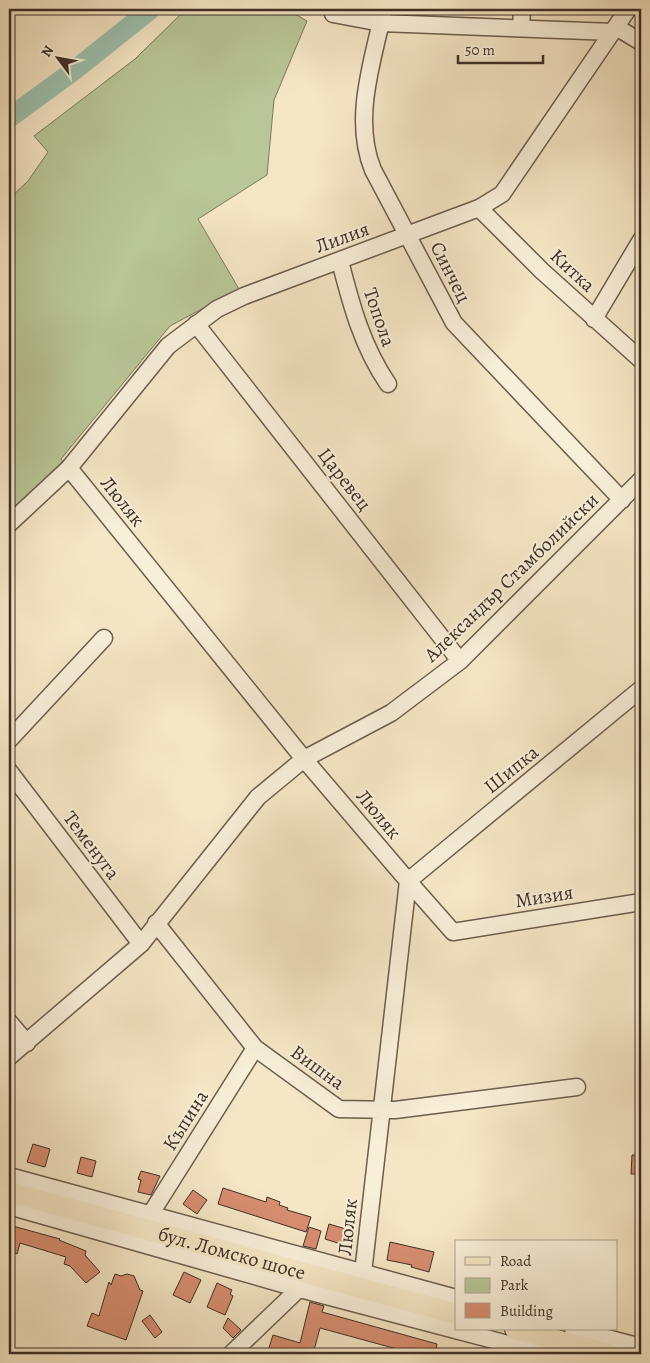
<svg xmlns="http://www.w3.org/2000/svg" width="650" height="1363" viewBox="0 0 650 1363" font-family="Alegreya,serif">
<rect width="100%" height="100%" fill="#f5e6c5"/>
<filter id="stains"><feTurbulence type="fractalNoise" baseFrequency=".004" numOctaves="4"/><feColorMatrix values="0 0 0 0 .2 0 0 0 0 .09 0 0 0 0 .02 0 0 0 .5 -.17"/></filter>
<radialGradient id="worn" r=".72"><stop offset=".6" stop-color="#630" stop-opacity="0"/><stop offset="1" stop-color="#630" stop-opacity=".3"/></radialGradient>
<path fill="#b9c697" stroke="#7c7a5f" d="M 186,9 L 287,9 L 307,21 L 274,100 L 267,175 L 198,219 L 239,289 L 170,326 L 61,459 L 69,468 L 9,524 L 9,199 L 28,181 L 48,152 L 34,136 L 135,59 Z"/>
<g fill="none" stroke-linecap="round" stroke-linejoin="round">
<path stroke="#9dc0ae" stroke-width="20" d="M 9,118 L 76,69 L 151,9"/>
</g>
<path fill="#d78d70" stroke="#3e2f27" d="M 33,1144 L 50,1149 L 45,1167 L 27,1162 Z
M 632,1155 L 641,1155 L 641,1174 L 631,1174 Z
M 81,1157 L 96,1161 L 92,1177 L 77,1173 Z
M 141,1171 L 160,1176 L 151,1195 L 138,1192 L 141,1180 L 138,1179 Z
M 223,1188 L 266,1202 L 267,1197 L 280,1202 L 279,1205 L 288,1208 L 287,1210 L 311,1217 L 306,1232 L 218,1204 Z
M 193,1190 L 207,1200 L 197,1214 L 183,1204 Z
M 329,1224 L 346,1229 L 341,1244 L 325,1239 Z
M 9,1225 L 60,1239 L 59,1240 L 86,1251 L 85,1255 L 100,1272 L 86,1283 L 70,1266 L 64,1264 L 66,1257 L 20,1243 L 17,1254 L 9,1251 Z
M 309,1227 L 321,1231 L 316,1249 L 303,1246 Z
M 390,1242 L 434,1252 L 429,1272 L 411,1267 L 412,1265 L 387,1260 Z
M 184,1272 L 201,1280 L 190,1303 L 173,1295 Z
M 115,1274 L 121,1276 L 127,1274 L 134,1276 L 140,1290 L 143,1291 L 126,1340 L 87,1326 L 92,1313 L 99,1316 L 109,1282 L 111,1285 Z
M 217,1283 L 232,1290 L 230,1294 L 233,1296 L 225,1315 L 207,1307 Z
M 310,1302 L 324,1306 L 322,1312 L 437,1344 L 435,1354 L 415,1354 L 320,1328 L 313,1354 L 267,1354 L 273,1335 L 300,1343 Z
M 150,1315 L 162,1332 L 155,1338 L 142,1321 Z
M 228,1318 L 241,1330 L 233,1338 L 223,1328 Z"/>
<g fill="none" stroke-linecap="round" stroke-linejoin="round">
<g stroke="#6c5d4e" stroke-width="19">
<path id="minor" d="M 384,9 C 373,60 352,119 373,170 L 454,323 L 622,500
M 333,14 L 381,23 L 613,32
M 616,27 L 641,42
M 521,28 L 522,9
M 479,208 L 542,271 L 641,360
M 340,261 C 351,304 362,346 388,384
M 594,319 L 641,240
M 196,324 L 460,661
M 69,468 L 304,759 L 408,881 L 363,1273
M 9,524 L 69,468 L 168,346 L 217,309 L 244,296 L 479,208 L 502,194 L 628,9
M 641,689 L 408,881 L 453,932 L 641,902
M 9,740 L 104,638
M 9,771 L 141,944
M 156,923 L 255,1048 L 339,1109 L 395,1110 L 577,1087
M 9,1022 L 27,1043
M 9,1057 L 141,944 L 258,797 L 304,759 L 391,713 L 460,661 L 641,480
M 9,1176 L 456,1298
M 9,1206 L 300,1289 L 546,1354
M 150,1215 L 255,1048
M 573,1329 L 641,1347
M 231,1354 L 305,1283"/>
</g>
<g stroke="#3e2f27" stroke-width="22">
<g id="major">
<path id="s1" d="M 9,1192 L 456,1314"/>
<path d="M 515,1329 L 609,1354"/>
</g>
</g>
<use href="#minor" stroke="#f8efd9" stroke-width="16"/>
<use href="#major" stroke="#f5e6c5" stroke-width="20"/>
</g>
<g text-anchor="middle" stroke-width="4" stroke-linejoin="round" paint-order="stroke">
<g font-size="20" fill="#3e2f27" stroke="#f8efd9">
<text transform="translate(342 237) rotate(-20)" y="7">Лилия</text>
<text transform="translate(573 270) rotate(43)" y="7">Китка</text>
<text transform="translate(451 272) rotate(63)" y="7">Синчец</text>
<text transform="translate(380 317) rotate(71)" y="7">Топола</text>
<text transform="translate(345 479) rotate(52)" y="7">Царевец</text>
<text transform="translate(123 501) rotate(51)" y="7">Люляк</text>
<text transform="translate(511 577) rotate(-44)" y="7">Александър Стамболийски</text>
<text transform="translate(511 769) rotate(-39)" y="7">Шипка</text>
<text transform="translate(379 814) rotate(50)" y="7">Люляк</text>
<text transform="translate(92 845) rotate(53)" y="7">Теменуга</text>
<text transform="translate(544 896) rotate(-9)" y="7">Мизия</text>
<text transform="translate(318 1067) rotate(36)" y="7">Вишна</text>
<text transform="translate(185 1120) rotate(-58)" y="7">Къпина</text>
<text transform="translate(347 1227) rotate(-84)" y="7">Люляк</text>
<text dy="7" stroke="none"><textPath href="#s1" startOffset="231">бул. Ломско шосе</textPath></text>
</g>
</g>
<rect width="650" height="1363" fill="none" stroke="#f5e6c5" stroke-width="30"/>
<rect x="10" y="10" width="630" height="1343" fill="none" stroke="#3e2f27" stroke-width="2.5"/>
<rect x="15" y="15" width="620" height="1333" fill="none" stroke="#3e2f27"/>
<rect x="455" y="1240" width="162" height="90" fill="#f8efd9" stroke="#aea292"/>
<rect x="465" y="1257" width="25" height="8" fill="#f5e6c5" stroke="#aea292"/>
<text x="500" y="1266" font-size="15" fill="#3e2f27">Road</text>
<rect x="465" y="1278" width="25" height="15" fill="#b9c697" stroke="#aea292"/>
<text x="500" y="1290" font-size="15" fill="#3e2f27">Park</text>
<rect x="465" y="1303" width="25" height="15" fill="#d78d70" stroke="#aea292"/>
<text x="500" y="1316" font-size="15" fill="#3e2f27">Building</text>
<g transform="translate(58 58) rotate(302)" stroke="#f8efd9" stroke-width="4" paint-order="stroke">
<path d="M0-4L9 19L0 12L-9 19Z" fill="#3e2f27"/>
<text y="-8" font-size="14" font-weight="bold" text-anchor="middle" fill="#3e2f27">N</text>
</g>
<path d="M458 55v8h85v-8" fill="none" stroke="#3e2f27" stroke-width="2.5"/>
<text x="465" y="55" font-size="15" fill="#3e2f27" stroke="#f8efd9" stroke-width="4" paint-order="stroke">50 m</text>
<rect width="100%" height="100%" filter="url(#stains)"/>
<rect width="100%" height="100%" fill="url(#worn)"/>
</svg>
